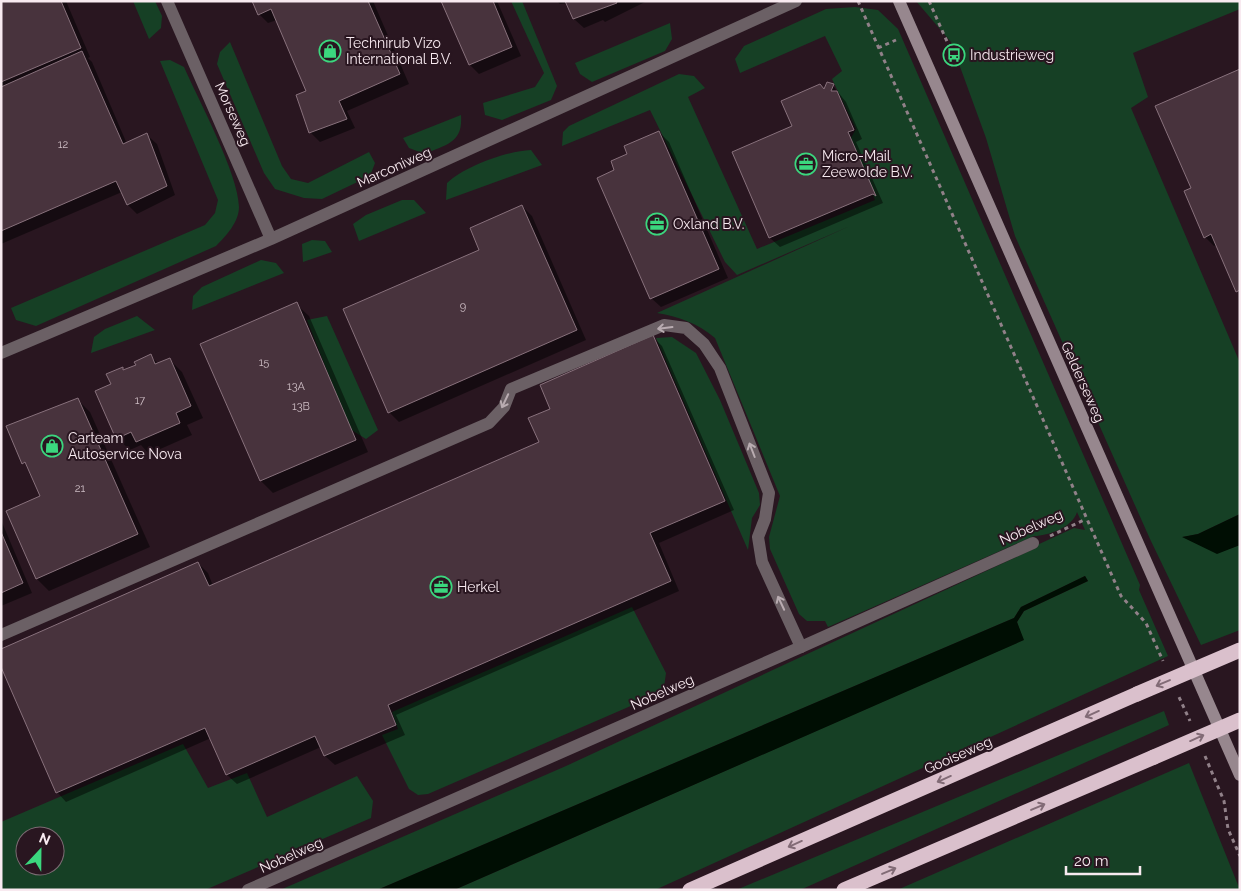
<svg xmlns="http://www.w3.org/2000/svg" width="1241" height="891" viewBox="0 0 1241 891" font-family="Raleway,sans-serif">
<rect width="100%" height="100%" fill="#291620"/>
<path fill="#164025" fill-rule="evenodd" d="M 133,1 L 155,1 L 162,16 L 161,28 L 149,39 Z
M 511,1 L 522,1 L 557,86 L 551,100 L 502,120 L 485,115 L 483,103 L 535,87 L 544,73 Z
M 916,1 L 1240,1 L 1240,9 L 1133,53 L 1148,97 L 1131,108 L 1240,363 L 1240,514 L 1198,534 L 1183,537 L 1217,553 L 1240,545 L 1240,630 L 1201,645 L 1150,539 L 1015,236 L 986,138 L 951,42 Z
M 855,7 L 878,10 L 898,29 L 1140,585 L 1139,590 L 1168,656 L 655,890 L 454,890 L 1023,640 L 1017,622 L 1024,611 L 1088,581 L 1085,576 L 1021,607 L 1014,618 L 377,890 L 280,890 L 566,766 L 1038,547 L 1037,545 L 1074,528 L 1085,530 L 1077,512 C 1073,527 1048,536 1034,536 L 828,627 L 825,621 L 807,621 L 799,614 L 770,549 L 769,537 L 780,496 L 715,338 C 697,323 680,317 657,313 L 850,226 L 737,275 L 725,262 L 650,110 L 562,146 L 563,132 L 569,126 L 679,74 L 694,76 L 705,88 L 688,97 L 757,249 L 875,200 L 851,138 L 856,129 L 832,79 L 842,71 L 825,36 L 740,73 L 735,59 L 744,46 L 826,9 Z
M 670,23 L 672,39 L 665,51 L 592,82 L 580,74 L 575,63 Z
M 230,42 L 282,166 L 291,179 L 308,183 L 369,152 L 375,163 L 370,176 L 322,199 L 304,198 L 275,189 L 264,173 L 217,64 L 220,52 Z
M 170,60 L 184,67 C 199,101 238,173 239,207 C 239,222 226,236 216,246 L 36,326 L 16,320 L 11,308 L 205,225 L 215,213 L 218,200 L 160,61 Z
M 461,115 C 463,143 447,144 425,154 L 409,148 L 403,138 Z
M 531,150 L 542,165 L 446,200 L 447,183 C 465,166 506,151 531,150 Z
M 402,200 L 414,200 L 426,213 L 359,241 L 353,224 L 366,215 Z
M 312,240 L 325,241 L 332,252 L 303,262 L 302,244 Z
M 261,260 L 276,263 L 284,273 L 192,310 L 193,296 L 202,287 Z
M 137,316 L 155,330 L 91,353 L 94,337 L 105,329 Z
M 327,316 L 378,430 L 366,439 L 350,429 L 307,320 Z
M 672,337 L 696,353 L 720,400 L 759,493 L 760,505 L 752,518 L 748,550 L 656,338 Z
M 632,607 L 666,673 L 664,687 L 656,695 L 428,794 L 418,795 L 409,789 L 382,735 L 398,729 L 392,712 Z
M 1164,711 L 1169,725 L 800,890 L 736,890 Z
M 183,744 L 208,788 L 247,773 L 267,817 L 357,776 L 373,801 L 371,818 L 205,890 L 1,890 L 1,822 ZM 25,836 L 55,836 L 55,866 L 25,866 Z
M 1189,763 L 1240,890 L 897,890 Z"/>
<path fill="#000e03" d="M 1240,514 L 1240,545 L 1217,554 L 1182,537 L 1198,534 Z
M 1085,576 L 1088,581 L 1024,611 L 1017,622 L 1024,640 L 454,890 L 377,890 L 1014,618 L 1021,607 Z"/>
<path fill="#0007" d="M 1,1 L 66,1 L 90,57 L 88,58 L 92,62 L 127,144 L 147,135 L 157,144 L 175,195 L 137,214 L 128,205 L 122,192 L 1,244 Z
M 253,1 L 373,1 L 409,84 L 347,111 L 355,128 L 320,142 L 310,132 L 308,92 L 277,20 L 268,23 L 259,14 Z
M 442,1 L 497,1 L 521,56 L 479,74 L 470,65 Z
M 557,1 L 645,1 L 645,2 L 605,22 L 603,20 L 584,28 L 574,19 L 568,3 L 560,4 Z
M 1240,71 L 1240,294 L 1217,245 L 1214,246 L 1205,237 L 1193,188 Z
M 833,86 L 846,102 L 862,139 L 856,142 L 883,203 L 780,247 L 770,238 L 733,153 L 794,126 L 824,91 Z
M 659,132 L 669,142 L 728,278 L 661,307 L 651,298 L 616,171 L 629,155 Z
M 522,206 L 532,216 L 586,340 L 399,422 L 389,412 L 481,250 Z
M 296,304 L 309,316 L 368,452 L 273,493 L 261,481 Z
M 653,337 L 662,346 L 734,510 L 659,543 L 679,591 L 396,715 L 405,735 L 335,765 L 325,756 L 321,747 L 237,784 L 227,775 L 211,738 L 66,802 L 57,792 L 198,563 L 208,573 L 213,586 L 541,443 L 551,409 Z
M 150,356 L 159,364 L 170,360 L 182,372 L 203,418 L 187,425 L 192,435 L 149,454 L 141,445 L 130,450 L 117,438 L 112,385 L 124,371 L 138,365 Z
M 78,400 L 90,412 L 150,547 L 49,591 L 37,579 L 42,497 L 8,427 Z
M 1,520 L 32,593 L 1,606 Z"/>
<path fill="#48333d" stroke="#88717c" d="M 1,1 L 61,1 L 81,48 L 1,82 Z
M 252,1 L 368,1 L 400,74 L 339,101 L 347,119 L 309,133 L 296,95 L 306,91 L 271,9 L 258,15 Z
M 441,1 L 493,1 L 512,47 L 469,65 Z
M 565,1 L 616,1 L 617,3 L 573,19 Z
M 82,51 L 123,144 L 147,133 L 167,186 L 127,205 L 116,181 L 1,231 L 1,87 Z
M 1240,69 L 1240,290 L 1236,292 L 1211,234 L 1204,238 L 1184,191 L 1191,188 L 1155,106 Z
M 827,82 L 834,84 L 831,91 L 837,91 L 854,130 L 848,132 L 876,196 L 873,194 L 769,238 L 732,152 L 792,126 L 781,101 L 820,84 L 824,89 Z
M 659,131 L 719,269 L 650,299 L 597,178 L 614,170 L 611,161 L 627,154 L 624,146 Z
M 522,205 L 577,330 L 388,413 L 343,309 L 479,250 L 470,228 Z
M 297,302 L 356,440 L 260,481 L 200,344 Z
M 653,335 L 725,501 L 650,533 L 671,581 L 388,705 L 396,725 L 324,756 L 315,736 L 226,775 L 205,728 L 56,793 L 1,667 L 1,649 L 198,562 L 209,586 L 539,442 L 528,418 L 550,409 L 540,385 Z
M 151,354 L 155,364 L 170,358 L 191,406 L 176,413 L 180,423 L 136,442 L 131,432 L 116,439 L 95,391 L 111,384 L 106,374 L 123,367 L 123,370 L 136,365 L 134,362 Z
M 78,398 L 138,534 L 36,579 L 6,511 L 40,496 L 25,462 L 22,464 L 6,426 Z
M 1,532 L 23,583 L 1,593 Z"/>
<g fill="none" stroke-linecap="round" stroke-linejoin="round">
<path stroke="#918189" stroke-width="3" stroke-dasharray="4 4" stroke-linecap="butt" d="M 858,1 L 1121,596 L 1146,623 L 1163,661
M 929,1 L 949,46
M 878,48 L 896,40
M 1050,536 L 1086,519
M 1179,697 L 1190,721
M 1205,756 L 1224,801 L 1228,829 L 1240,856"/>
<path stroke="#6b6065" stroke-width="12" d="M 1,635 L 489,423 L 504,407 L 511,389 L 664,325 L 686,328 L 704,344 L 720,368 L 769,493 L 765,519 L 758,537 L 762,562 L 801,647"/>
<path stroke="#6b6065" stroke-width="12" d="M 167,1 L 271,239
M 1,353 L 271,239 L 796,1
M 248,890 L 801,647 L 1033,543"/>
<path stroke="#97878e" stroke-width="12" d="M 899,1 L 1240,775"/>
<path stroke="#dac0cc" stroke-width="15" d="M 690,890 L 1137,694
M 844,890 L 1154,757"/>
<path stroke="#dac0cc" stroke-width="15" d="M 1137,694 L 1240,650
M 1154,757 L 1240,720"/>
</g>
<defs><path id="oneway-shaft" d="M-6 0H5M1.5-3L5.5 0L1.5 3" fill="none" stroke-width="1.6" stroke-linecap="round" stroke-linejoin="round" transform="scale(1.25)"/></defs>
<g stroke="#b9acb1">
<use href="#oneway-shaft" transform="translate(665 328) rotate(173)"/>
<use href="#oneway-shaft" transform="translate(505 401) rotate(115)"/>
<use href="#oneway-shaft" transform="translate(752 450) rotate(-111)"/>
<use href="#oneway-shaft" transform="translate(781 603) rotate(-115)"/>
</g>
<g stroke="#826b76">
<use href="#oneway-shaft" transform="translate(1163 683) rotate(157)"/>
<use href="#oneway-shaft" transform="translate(1092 714) rotate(156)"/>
<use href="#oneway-shaft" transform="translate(1197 738) rotate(-24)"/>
<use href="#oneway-shaft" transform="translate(944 779) rotate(156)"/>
<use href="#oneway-shaft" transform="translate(1038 807) rotate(-23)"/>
<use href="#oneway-shaft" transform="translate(795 844) rotate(156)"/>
<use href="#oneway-shaft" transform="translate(889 871) rotate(-23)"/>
</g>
<defs>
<g id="shop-ring" transform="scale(1.125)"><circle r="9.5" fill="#291620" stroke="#3bd77e" stroke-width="1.5"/><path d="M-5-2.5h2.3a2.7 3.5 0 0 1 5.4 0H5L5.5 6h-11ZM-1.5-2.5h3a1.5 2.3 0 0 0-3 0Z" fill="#3bd77e"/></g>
<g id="bus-ring" transform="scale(1.125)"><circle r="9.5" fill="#291620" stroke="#3bd77e" stroke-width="1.5"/><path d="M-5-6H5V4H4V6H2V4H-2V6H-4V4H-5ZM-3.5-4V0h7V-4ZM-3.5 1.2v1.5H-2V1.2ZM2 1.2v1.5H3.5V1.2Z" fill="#3bd77e"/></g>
<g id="office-ring" transform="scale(1.125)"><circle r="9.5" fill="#291620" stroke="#3bd77e" stroke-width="1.5"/><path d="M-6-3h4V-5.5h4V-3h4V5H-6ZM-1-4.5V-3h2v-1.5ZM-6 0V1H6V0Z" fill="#3bd77e"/></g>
</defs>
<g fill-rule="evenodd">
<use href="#shop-ring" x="330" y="51"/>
<use href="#bus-ring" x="954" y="55"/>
<use href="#office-ring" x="806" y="164"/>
<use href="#office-ring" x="657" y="224"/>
<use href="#shop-ring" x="52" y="446"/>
<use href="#office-ring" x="441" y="587"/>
</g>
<g text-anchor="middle" stroke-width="4" stroke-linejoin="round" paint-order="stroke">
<g font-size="11" fill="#ccbcc3">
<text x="63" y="148">12</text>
<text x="463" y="310">9</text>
<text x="264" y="366">15</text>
<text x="296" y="390">13A</text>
<text x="140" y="404">17</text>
<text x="301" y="410">13B</text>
<text x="80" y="492">21</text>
</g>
<g font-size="14" fill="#f8eaf0" stroke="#291620" text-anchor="start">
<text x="346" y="48">Technirub Vizo<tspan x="346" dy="16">International B.V.</tspan></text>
<text x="970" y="60">Industrieweg</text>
<text x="822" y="161">Micro-Mail<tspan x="822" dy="16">Zeewolde B.V.</tspan></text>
<text x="673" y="229">Oxland B.V.</text>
<text x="68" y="443">Carteam<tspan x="68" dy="16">Autoservice Nova</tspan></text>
<text x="457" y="592">Herkel</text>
</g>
<g font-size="14" fill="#f8eaf0" stroke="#291620">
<text transform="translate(233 114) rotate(66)" y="5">Morseweg</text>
<text transform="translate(394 167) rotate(-24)" y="5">Marconiweg</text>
<text transform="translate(1083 382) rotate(66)" y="5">Gelderseweg</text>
<text transform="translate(1031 527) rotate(-24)" y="5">Nobelweg</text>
<text transform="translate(662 692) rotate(-24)" y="5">Nobelweg</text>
<text transform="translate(958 755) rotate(-24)" y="5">Gooiseweg</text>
<text transform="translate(291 855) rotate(-24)" y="5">Nobelweg</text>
</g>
</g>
<rect width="1241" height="891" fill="none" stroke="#f8eaf0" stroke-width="5"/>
<g transform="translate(40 851) rotate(22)"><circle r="24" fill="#291620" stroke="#7c6b73"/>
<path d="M0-4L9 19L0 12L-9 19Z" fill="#3bd77e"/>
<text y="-8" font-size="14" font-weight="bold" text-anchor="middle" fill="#f8eaf0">N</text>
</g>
<path d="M1066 866v8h74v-8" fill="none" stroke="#f8eaf0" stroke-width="2.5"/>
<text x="1074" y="866" font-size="15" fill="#f8eaf0" stroke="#291620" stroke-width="4" paint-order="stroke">20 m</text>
</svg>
